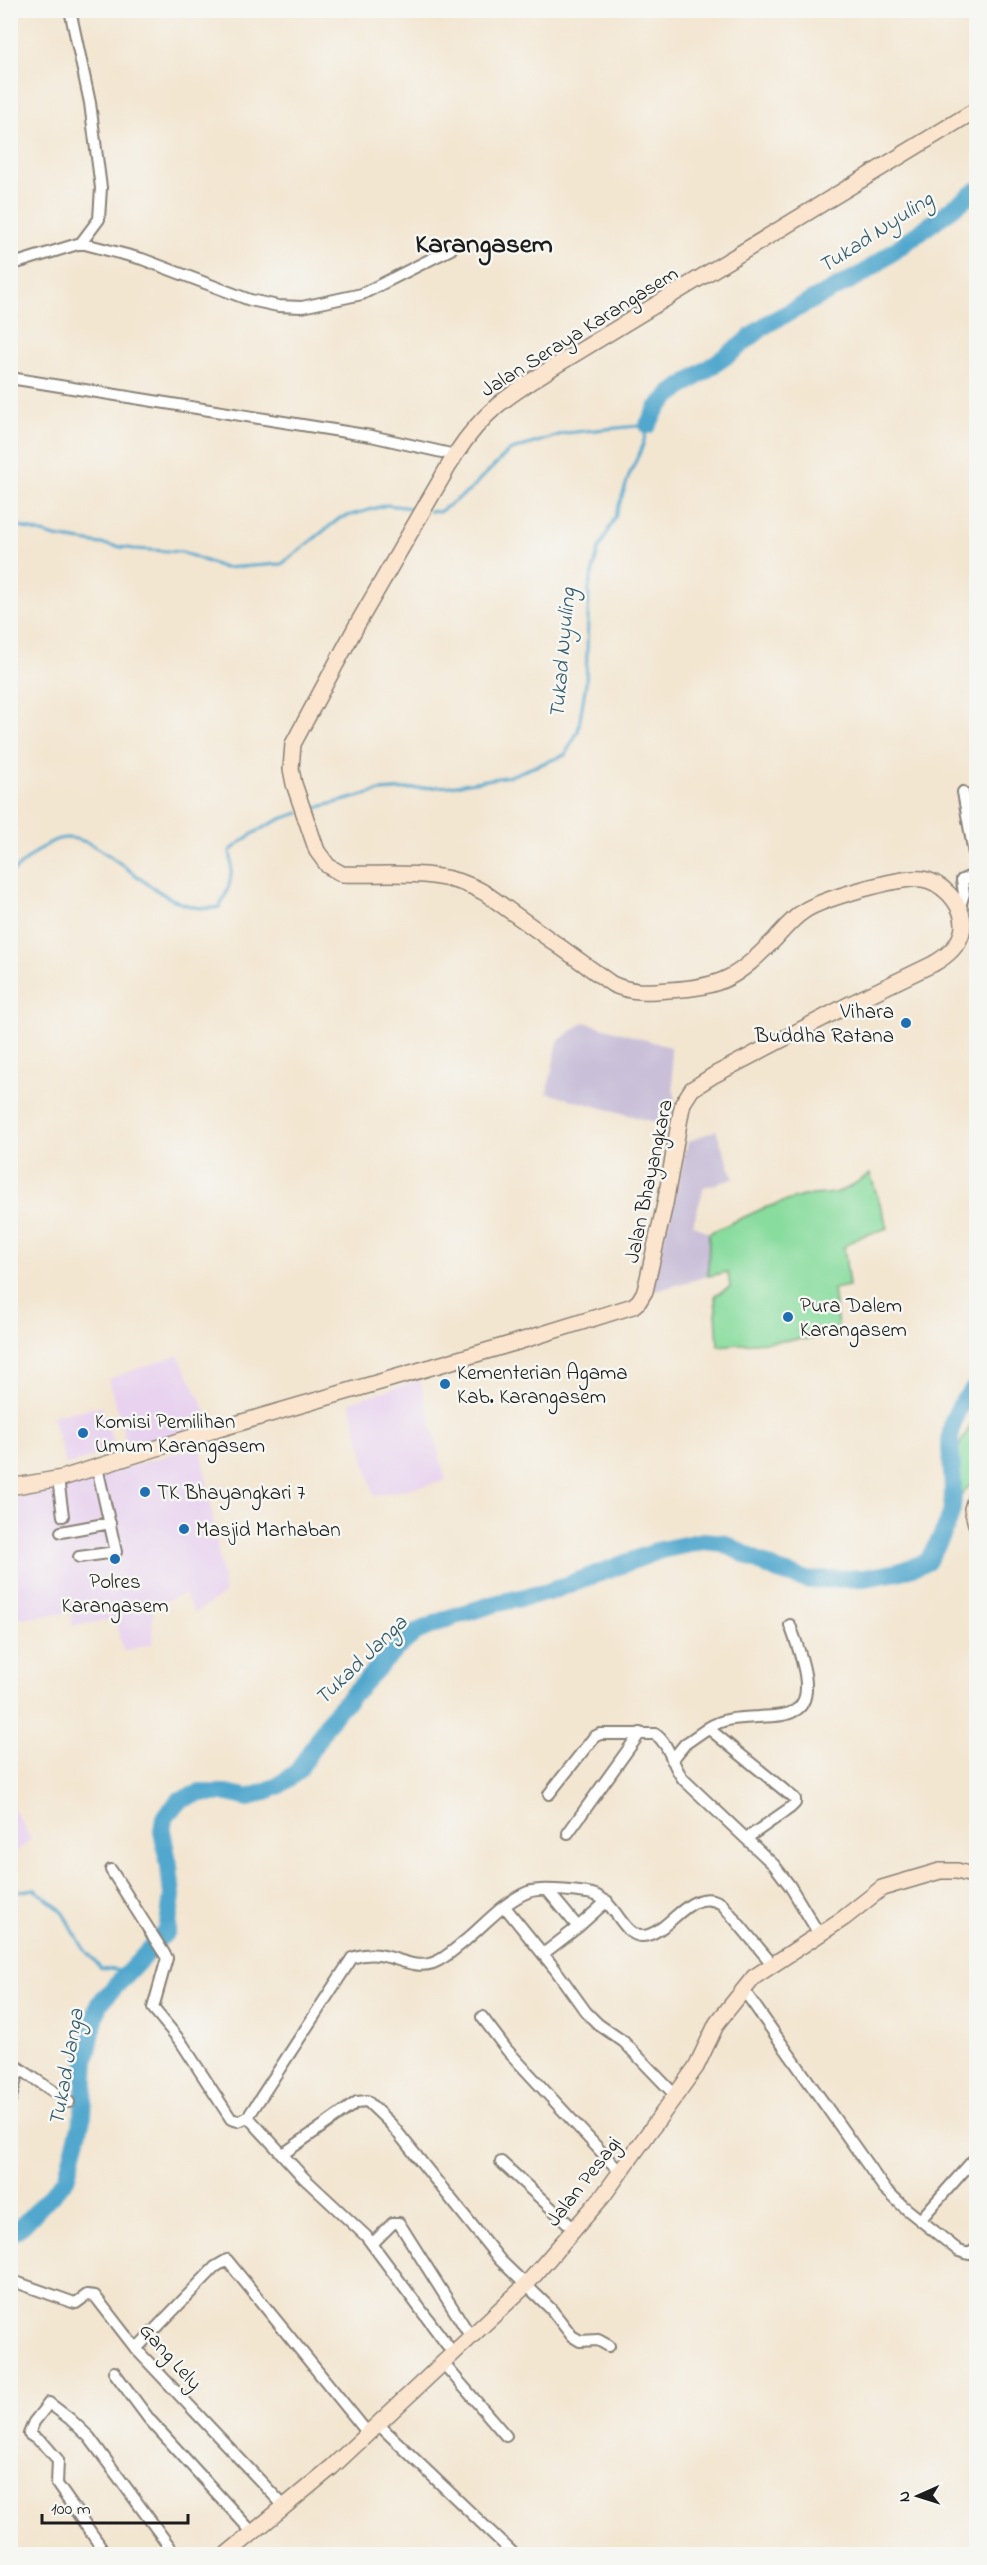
<svg xmlns="http://www.w3.org/2000/svg" width="987" height="2565" viewBox="0 0 987 2565" font-family="'Indie Flower',sans-serif">
<rect width="100%" height="100%" fill="#f6f6f2"/>
<filter id="ink" filterUnits="userSpaceOnUse"><feTurbulence type="fractalNoise" baseFrequency=".0167" numOctaves="2"/><feDisplacementMap in="SourceGraphic" scale="12" xChannelSelector="R" yChannelSelector="G"/><feConvolveMatrix kernelMatrix="1 2 1 2 8 2 1 2 1" color-interpolation-filters="sRGB"/></filter>
<filter id="wash" filterUnits="userSpaceOnUse"><feTurbulence type="fractalNoise" baseFrequency=".008" numOctaves="4" result="noise"/><feDisplacementMap in="SourceGraphic" scale="24" xChannelSelector="R" yChannelSelector="G"/><feGaussianBlur stdDeviation="1.35" result="paint"/><feColorMatrix in="noise" values="0 0 0 0 0 0 0 0 0 0 0 0 0 0 0 0 0 1.4 0 .05"/><feComposite in="paint" operator="in"/></filter>
<g filter="url(#wash)">
<rect width="100%" height="100%" fill="#f3e6d1"/>
<path fill="#e8d2ef" d="M 178,1355 L 212,1423 L 127,1450 L 122,1425 L 108,1379 Z
M 420,1380 L 446,1481 L 374,1496 L 350,1402 Z
M 102,1406 L 115,1450 L 66,1465 L 52,1416 Z
M 201,1445 L 225,1594 L 194,1613 L 185,1594 L 153,1605 L 152,1644 L 123,1651 L 115,1619 L 72,1626 L 71,1613 L 11,1619 L 10,1498 L 44,1494 Z
M 11,1804 L 31,1839 L 11,1856 L 10,1856 Z"/>
<path fill="#c9bfd8" d="M 584,1022 L 670,1047 L 675,1107 L 669,1126 L 547,1093 L 558,1041 Z
M 716,1130 L 734,1179 L 704,1187 L 693,1224 L 709,1233 L 708,1276 L 651,1292 L 688,1142 Z"/>
<path fill="#88dc9e" stroke="#527c5d" stroke-width="1.5" d="M 870,1174 L 888,1228 L 859,1237 L 844,1247 L 849,1286 L 833,1289 L 839,1336 L 718,1346 L 715,1295 L 730,1287 L 728,1272 L 708,1276 L 709,1233 L 764,1208 L 803,1196 L 835,1193 L 848,1188 Z
M 976,1416 L 976,1477 L 961,1496 C 943,1461 960,1446 976,1416 Z"/>
<g fill="none" stroke-linecap="round" stroke-linejoin="round">
<path stroke="#51a7cd" stroke-width="3" d="M 10,524 L 56,537 L 134,549 L 182,552 L 224,568 L 282,564 L 340,518 L 387,505 L 419,509
M 308,810 L 380,791 L 451,786 L 510,776 L 565,755 L 578,731 L 586,683 L 589,587 L 598,551 L 615,517 L 630,473 L 642,448 L 648,425 L 565,433 L 509,451 L 469,491 L 439,512 L 429,511
M 10,874 C 22,865 45,842 59,839 C 107,828 157,920 219,907 C 230,891 234,870 230,851 C 250,834 273,820 299,813
M 10,1893 L 34,1889 L 61,1910 L 84,1949 L 101,1968 L 129,1972"/>
<path stroke="#51a7cd" stroke-width="18" d="M 648,425 L 657,408 L 671,394 L 732,352 L 767,324 L 864,273 L 976,191
M 10,2234 L 23,2225 L 66,2179 L 83,2115 L 86,2059 L 98,2005 L 167,1931 L 172,1896 L 169,1866 L 162,1831 L 164,1818 L 180,1800 L 200,1793 L 227,1793 L 249,1798 L 278,1786 L 298,1771 L 333,1715 L 396,1649 L 416,1632 L 449,1618 L 498,1603 L 548,1592 L 661,1550 L 703,1541 L 723,1543 L 778,1571 L 807,1580 L 864,1578 L 898,1572 L 927,1562 C 936,1546 949,1526 952,1508 C 958,1459 933,1428 976,1387"/>
</g>
</g>
<g filter="url(#ink)">
<g fill="none" stroke-linecap="round" stroke-linejoin="round">
<g stroke="#888176" stroke-width="14">
<path id="street" d="M 70,10 L 90,103 L 101,188 L 99,219 L 81,243
M 10,265 L 81,243 L 142,259 L 250,300 L 278,306 L 302,307 L 362,294 L 451,249
M 10,378 L 371,436 L 455,455
M 963,792 L 976,865
M 959,909 L 964,894 L 962,880 L 976,874
M 58,1479 L 63,1516
M 61,1532 L 110,1523
M 79,1557 L 116,1552 L 97,1467
M 672,1760 L 685,1744 L 708,1728
M 549,1794 L 594,1737 L 600,1734 L 655,1734 C 670,1744 672,1766 684,1780 L 774,1865 L 790,1886 L 819,1934
M 568,1833 L 640,1733
M 747,1838 L 790,1808 L 795,1803 L 795,1799 L 708,1728 C 724,1718 739,1718 758,1717 C 769,1716 784,1717 794,1711 C 820,1699 797,1645 790,1625
M 111,1870 L 167,1958 L 153,2008 L 181,2042 L 231,2119 L 238,2121 L 248,2117 L 304,2178 L 366,2236 L 453,2353
M 548,1891 L 578,1927 L 607,1901
M 505,1907 L 555,1969 L 586,2012 L 598,2024 L 624,2042 L 676,2096
M 543,1954 L 578,1927
M 743,1989 L 884,2188 L 904,2207 L 959,2251 L 969,2254 L 976,2249
M 482,2017 L 507,2050 L 620,2172
M 10,2062 L 69,2102
M 10,2101 L 19,2068
M 248,2117 L 352,1958 C 386,1945 406,1972 433,1963 C 445,1959 456,1948 466,1940 C 485,1924 505,1901 528,1892 C 541,1887 572,1891 587,1893 C 615,1895 621,1936 642,1936 C 670,1935 689,1884 722,1904 L 773,1965
M 283,2154 L 357,2102 L 367,2101 L 390,2123 L 500,2260 L 551,2309 L 572,2336 L 580,2341 L 598,2340 L 609,2346
M 501,2162 L 574,2229
M 920,2220 L 976,2157
M 372,2244 L 393,2223 L 399,2223 L 471,2337
M 10,2280 L 72,2302 L 76,2303 L 87,2295 L 95,2296 L 136,2349 L 284,2506
M 136,2349 L 215,2267 L 227,2260 L 367,2432
M 443,2363 L 506,2436
M 114,2372 L 149,2419 L 253,2533
M 377,2423 L 514,2554
M 106,2554 L 57,2484 L 58,2460 L 45,2445 L 29,2434 L 34,2422 L 49,2403 L 70,2419 L 89,2437 L 175,2554"/>
</g>
<g stroke="#888176" stroke-width="18">
<path id="secondary" d="M 10,1487 L 62,1478 L 208,1432 L 514,1343 L 633,1306 L 639,1301 L 645,1291 L 665,1204 L 681,1112 L 683,1103 L 692,1089 L 714,1075 L 850,1004 L 933,964 C 962,948 975,922 949,894 C 942,887 932,880 922,879 C 901,876 822,899 804,911 C 793,918 784,929 775,939 C 737,977 724,987 669,990 C 648,992 631,993 612,984 L 485,893 C 441,867 391,876 342,874 L 328,866 L 317,851 L 294,784 L 291,769 L 293,744 L 358,623 L 455,455 C 485,409 509,395 555,366 L 976,110
M 976,1496 L 972,1509 L 976,1524
M 227,2554 L 332,2467 L 525,2286 L 603,2196 L 696,2067 L 717,2023 L 754,1977 L 844,1918 L 882,1888 L 940,1871 L 957,1871 L 976,1876"/>
</g>
<use href="#street" stroke="#fff" stroke-width="10"/>
<use href="#secondary" stroke="#fce5cf" stroke-width="15"/>
</g>
</g>
<g fill="#1f6fb2" stroke="#f6f6f2" stroke-width="2">
<circle cx="906" cy="1023" r="6"/>
<circle cx="788" cy="1317" r="6"/>
<circle cx="445" cy="1384" r="6"/>
<circle cx="83" cy="1433" r="6"/>
<circle cx="145" cy="1492" r="6"/>
<circle cx="184" cy="1529" r="6"/>
<circle cx="115" cy="1559" r="6"/>
</g>
<g text-anchor="middle" stroke-width="5" stroke-linejoin="round" paint-order="stroke">
<g font-size="21" fill="#1c1c1c" stroke="#f6f6f2">
<text transform="translate(579 331) rotate(-32)" y="7">Jalan Seraya Karangasem</text>
<text transform="translate(648 1181) rotate(-78)" y="7">Jalan Bhayangkara</text>
<text transform="translate(583 2181) rotate(-52)" y="7">Jalan Pesagi</text>
<text transform="translate(171 2356) rotate(48)" y="7">Gang Lely</text>
</g>
<g font-size="21" fill="#1c1c1c" stroke="#f6f6f2" text-anchor="start">
<text x="894" y="1018" text-anchor="end">Vihara<tspan x="894" dy="24">Buddha Ratana</tspan></text>
<text x="800" y="1312">Pura Dalem<tspan x="800" dy="24">Karangasem</tspan></text>
<text x="457" y="1379">Kementerian Agama<tspan x="457" dy="24">Kab. Karangasem</tspan></text>
<text x="95" y="1428">Komisi Pemilihan<tspan x="95" dy="24">Umum Karangasem</tspan></text>
<text x="157" y="1499">TK Bhayangkari 7</text>
<text x="196" y="1536">Masjid Marhaban</text>
<text x="115" y="1588" text-anchor="middle">Polres<tspan x="115" dy="24">Karangasem</tspan></text>
</g>
<g font-size="22" font-style="italic" fill="#345b6c" stroke="#f6f6f2">
<text transform="translate(875 231) rotate(-33)" y="8">Tukad Nyuling</text>
<text transform="translate(561 653) rotate(-85)" y="8">Tukad Nyuling</text>
<text transform="translate(360 1659) rotate(-44)" y="8">Tukad Janga</text>
<text transform="translate(65 2067) rotate(-80)" y="8">Tukad Janga</text>
</g>
<g font-size="27" font-weight="bold" fill="#1c1c1c" stroke="#f6f6f2">
<text x="484" y="252">Karangasem</text>
</g>
</g>
<rect width="987" height="2565" fill="none" stroke="#f6f6f2" stroke-width="36"/>
<g transform="translate(918 2496) rotate(267)" stroke="#f6f6f2" stroke-width="4.5" paint-order="stroke">
<path d="M0-4.5L10 22L0 15L-10 22Z" fill="#1c1c1c"/>
<text y="-9" font-size="16" font-weight="bold" text-anchor="middle" fill="#1c1c1c">N</text>
</g>
<path d="M42 2514v9h146v-9" fill="none" stroke="#1c1c1c" stroke-width="3"/>
<text x="51" y="2514" font-size="18" fill="#1c1c1c" stroke="#f6f6f2" stroke-width="4.5" paint-order="stroke">100 m</text>
</svg>
